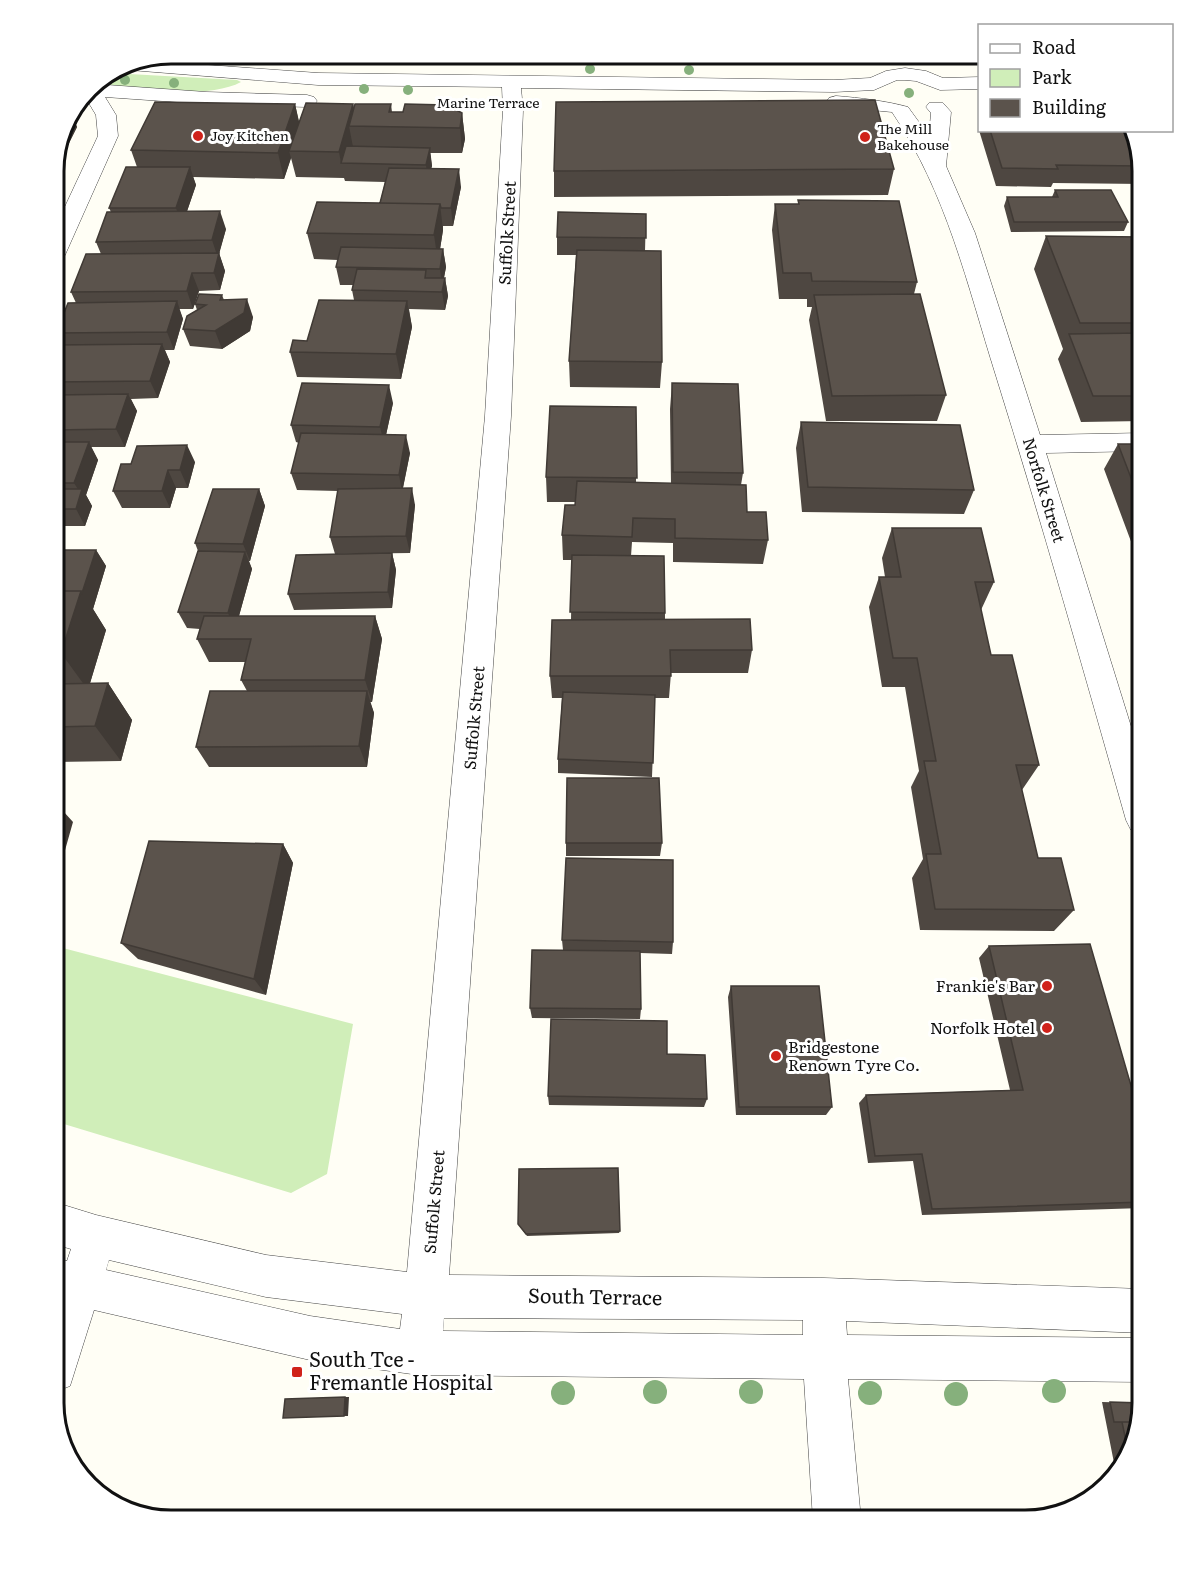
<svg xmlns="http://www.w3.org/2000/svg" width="1197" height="1574" viewBox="0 0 1197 1574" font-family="Literata,serif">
<rect width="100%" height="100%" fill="#fffef5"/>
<path fill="#d0eeb9" d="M 111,73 L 237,80 L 241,82 C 208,100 130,89 92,86 Z
M 59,947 L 353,1024 L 327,1174 L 291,1193 L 54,1121 L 54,956 Z"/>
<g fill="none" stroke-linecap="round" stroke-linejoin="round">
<g stroke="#444" stroke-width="1">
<path id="minor" d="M 139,60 L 318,73 L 834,80 L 870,78 L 886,71 L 905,68 L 926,71 L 943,78 L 980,77 L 980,89 L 940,90 L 916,81 L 905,80 L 897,80 L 874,90 L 834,92 L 521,88 L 523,110 L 511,416 L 449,1275 L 824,1278 L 1143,1289 L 1143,1333 L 846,1321 L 847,1335 L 1143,1338 L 1143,1382 L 848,1379 L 861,1520 L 813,1520 L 804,1379 L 419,1375 L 310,1360 L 94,1310 L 70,1386 L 54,1392 L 54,1258 L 67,1261 L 71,1249 L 54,1244 L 54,1202 L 96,1215 L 266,1255 L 407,1272 L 485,416 L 503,110 L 502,87 L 318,85 L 117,69 L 127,63 ZM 109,1260 L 266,1297 L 402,1314 L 400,1329 L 310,1316 L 106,1270 ZM 444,1318 L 803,1320 L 803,1335 L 443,1331 Z
M 93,84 L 206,92 L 307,95 L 314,97 L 317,101 L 314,105 L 307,107 L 206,104 L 105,97 L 116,115 L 118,136 L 65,255 L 62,260 L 54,262 L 54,230 L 98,136 L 96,115 L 84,95 Z
M 836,96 C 861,98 886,101 908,107 L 929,136 L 931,113 L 926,107 L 929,103 L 943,103 L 951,112 L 946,166 L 975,233 L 1040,435 L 1143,433 L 1143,451 L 1046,453 L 1143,765 L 1143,835 L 1131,830 L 1126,820 C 1084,672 1042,523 996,376 C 967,284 947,193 892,112 L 829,106 L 826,102 L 829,98 Z"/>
</g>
<use href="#minor" fill="#fff" fill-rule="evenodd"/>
</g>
<g fill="#86b07c">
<circle cx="590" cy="69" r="5"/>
<circle cx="689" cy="70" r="5"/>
<circle cx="125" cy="80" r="5"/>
<circle cx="174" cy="83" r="5"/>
<circle cx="364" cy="89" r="5"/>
<circle cx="408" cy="90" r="5"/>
<circle cx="909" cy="93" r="5"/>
<circle cx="1054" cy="1391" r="12"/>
<circle cx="655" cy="1392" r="12"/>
<circle cx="751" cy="1392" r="12"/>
<circle cx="563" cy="1393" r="12"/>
<circle cx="870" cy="1393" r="12"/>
<circle cx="956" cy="1394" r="12"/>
</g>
<path fill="#4e4741" d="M 295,104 L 299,123 L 353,104 L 354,108 L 391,104 L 392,112 L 462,113 L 465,139 L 462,153 L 430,153 L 432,166 L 431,168 L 461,187 L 453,226 L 443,226 L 443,230 L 440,249 L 443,249 L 446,267 L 444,278 L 445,278 L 448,296 L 445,310 L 409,309 L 412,327 L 401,379 L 297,377 L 290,352 L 307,341 L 354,300 L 352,290 L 353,285 L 340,285 L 336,267 L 338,260 L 314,259 L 307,233 L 380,203 L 385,182 L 345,181 L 344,178 L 296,177 L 291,158 L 284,179 L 193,177 L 196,185 L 187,211 L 226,229 L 219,253 L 225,271 L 220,290 L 199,291 L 193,309 L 179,309 L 183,319 L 174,350 L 165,350 L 170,362 L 158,398 L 131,399 L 137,411 L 125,447 L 91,447 L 98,460 L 86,495 L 92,506 L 85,526 L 54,526 L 54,345 L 62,345 L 56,333 L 76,303 L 71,292 L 101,254 L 96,242 L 111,212 L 109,208 L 137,167 L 131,150 Z
M 71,113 L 77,127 L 63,155 L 56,155 L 66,119 Z
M 980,122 L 980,130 L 1131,130 L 1143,171 L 1143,184 L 1053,183 L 1051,187 L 996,186 L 978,127 Z
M 894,169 L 888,195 L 554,197 L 554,171 Z
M 1055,190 L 1128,222 L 1124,231 L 1011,232 L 1004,206 L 1007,197 L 1052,197 Z
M 798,200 L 917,282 L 914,294 L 946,395 L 937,421 L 826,421 L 809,320 L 812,307 L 807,307 L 807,299 L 779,299 L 772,230 L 775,204 L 798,204 Z
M 646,214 L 645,251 L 662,362 L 660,388 L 570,387 L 569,361 L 576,255 L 557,255 L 557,237 Z
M 1046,236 L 1143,237 L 1143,421 L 1081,422 L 1058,359 L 1063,349 L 1034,269 Z
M 222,295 L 224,300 L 253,317 L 250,331 L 222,349 L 190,346 L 183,329 L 197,310 L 195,304 Z
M 672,383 L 743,473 L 741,485 L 747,512 L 768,540 L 763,564 L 673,562 L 673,543 L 632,542 L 631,556 L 665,613 L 665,619 L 752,650 L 748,673 L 671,673 L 669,698 L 655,698 L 652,777 L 558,773 L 558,759 L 562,698 L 552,698 L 550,676 L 571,620 L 572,560 L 563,560 L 562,535 L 575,505 L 575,502 L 547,502 L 546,477 L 636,407 L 636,483 L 671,484 L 670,409 Z
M 393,403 L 386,435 L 410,453 L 403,488 L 415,505 L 410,553 L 335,554 L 330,537 L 338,491 L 297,490 L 291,473 L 299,443 L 296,442 L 291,425 Z
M 801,422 L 974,490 L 964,514 L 802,512 L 796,448 Z
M 1118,444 L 1143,444 L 1143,571 L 1142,571 L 1104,469 Z
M 195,462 L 188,488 L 176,488 L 170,508 L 122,508 L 113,491 L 121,464 Z
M 259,489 L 265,506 L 250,561 L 249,561 L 252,569 L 239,616 L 375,616 L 382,639 L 372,702 L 370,702 L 374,713 L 367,767 L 209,767 L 196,747 L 247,691 L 241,680 L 245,662 L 209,662 L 197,639 L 200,629 L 187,628 L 178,612 L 198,551 L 195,543 Z
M 892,528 L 994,582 L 981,610 L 991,655 L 1039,765 L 1022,790 L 1038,858 L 1074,910 L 1054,931 L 920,930 L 912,878 L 923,859 L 911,787 L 919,771 L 905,687 L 882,687 L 869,607 L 879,577 L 885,577 L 882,558 Z
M 54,550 L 96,550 L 106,566 L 93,609 L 106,630 L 90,683 L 108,683 L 132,720 L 121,761 L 54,762 Z
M 392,553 L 396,570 L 392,608 L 294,610 L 288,594 Z
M 566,843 L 662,843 L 660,856 L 566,856 Z
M 283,844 L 293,863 L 266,995 L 138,959 L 121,943 Z
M 562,940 L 673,942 L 672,954 L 640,953 L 641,1009 L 640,1019 L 532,1018 L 530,1008 L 563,950 Z
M 989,946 L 1143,1127 L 1143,1208 L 922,1215 L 913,1161 L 868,1163 L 859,1103 L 866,1095 L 1010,1090 L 979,958 Z
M 731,986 L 832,1107 L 826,1115 L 736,1115 L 728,997 Z
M 667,1054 L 707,1099 L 704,1107 L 549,1105 L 548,1096 Z
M 518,1224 L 620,1231 L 619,1233 L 527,1236 Z
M 1102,1402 L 1143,1403 L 1127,1461 L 1116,1473 Z"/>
<path fill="#403a35" d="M 295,104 L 301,130 L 289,151 L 291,158 L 284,179 L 278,153 Z
M 353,104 L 358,126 L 349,126 L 353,147 L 341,163 L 339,152 Z
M 71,113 L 77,127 L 63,155 L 59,146 L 66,119 Z
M 462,113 L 465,139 L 462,153 L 460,128 Z
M 430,148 L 432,166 L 428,183 L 426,165 Z
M 190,167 L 196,185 L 182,226 L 176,208 Z
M 459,169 L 461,187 L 453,226 L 451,208 Z
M 440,204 L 443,230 L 438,262 L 434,235 Z
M 220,211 L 226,229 L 218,258 L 212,240 Z
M 443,249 L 446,267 L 442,287 L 440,269 Z
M 219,253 L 225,271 L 220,290 L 214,273 Z
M 192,273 L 199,291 L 193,309 L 187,291 Z
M 445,278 L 448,296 L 445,310 L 442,292 Z
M 247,299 L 253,317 L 250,331 L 222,349 L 215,331 Z
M 177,301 L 183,319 L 174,350 L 167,332 Z
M 407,301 L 412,327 L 401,379 L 396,354 Z
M 162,344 L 170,362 L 158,398 L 150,381 Z
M 389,385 L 393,403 L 384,444 L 380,427 Z
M 128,394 L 137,411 L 125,447 L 116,429 Z
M 406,435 L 410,453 L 402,492 L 399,475 Z
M 89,442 L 98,460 L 86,495 L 92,506 L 85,526 L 76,509 L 81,494 L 74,483 Z
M 187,445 L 195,462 L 188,488 L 180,470 Z
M 168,470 L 176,488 L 170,508 L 162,491 Z
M 412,488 L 415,505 L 410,553 L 406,536 Z
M 259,489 L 265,506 L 250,561 L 243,544 Z
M 96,550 L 106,566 L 93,609 L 106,630 L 88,690 L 61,653 L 81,591 Z
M 245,552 L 252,569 L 235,630 L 228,613 Z
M 392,553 L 396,570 L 392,608 L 388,592 Z
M 375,616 L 382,639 L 372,702 L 365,680 Z
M 108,683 L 132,720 L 121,761 L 95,726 Z
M 367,691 L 374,713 L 367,767 L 359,746 Z
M 54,801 L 73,822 L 56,882 L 54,880 Z
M 283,844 L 293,863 L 266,995 L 254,979 Z
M 345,1397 L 349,1397 L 348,1416 L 344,1416 Z"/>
<path fill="#5b534c" stroke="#403a35" stroke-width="1.5" d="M 875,100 L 894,169 L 554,171 L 556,102 Z
M 155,102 L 295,104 L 278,153 L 131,150 Z
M 306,103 L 353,104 L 339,152 L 289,151 Z
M 355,104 L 391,104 L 389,112 L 403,112 L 405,104 L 447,105 L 462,113 L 460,128 L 349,126 Z
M 990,130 L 1131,130 L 1141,166 L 1056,165 L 1058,169 L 1002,168 Z
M 346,146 L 430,148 L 426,165 L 341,163 Z
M 126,167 L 190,167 L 176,208 L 109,208 Z
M 389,168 L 459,169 L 451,208 L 441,208 L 440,204 L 380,203 Z
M 1055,190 L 1111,190 L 1128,222 L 1014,222 L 1007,197 L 1058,197 Z
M 798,200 L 899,201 L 917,282 L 812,281 L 811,273 L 783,273 L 775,204 L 799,204 Z
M 317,202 L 440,204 L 434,235 L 307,233 Z
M 220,211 L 212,240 L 96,242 L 107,212 Z
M 558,212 L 646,214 L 646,238 L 557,237 Z
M 1046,236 L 1143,237 L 1143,323 L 1080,323 Z
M 341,247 L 443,249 L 440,269 L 336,267 Z
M 577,250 L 661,251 L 662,362 L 569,361 Z
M 219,253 L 214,273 L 192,273 L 187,291 L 71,292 L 86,254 Z
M 357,269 L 426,270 L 425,278 L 445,278 L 442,292 L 352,290 Z
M 199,294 L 222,295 L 220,300 L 247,299 L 244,313 L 215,331 L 183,329 L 187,316 L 206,305 L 195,304 Z
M 920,294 L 946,395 L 832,396 L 814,295 Z
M 319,300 L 407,301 L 396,354 L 290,352 L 293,340 L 307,341 Z
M 177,301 L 167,332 L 56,333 L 68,303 Z
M 1143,333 L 1143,396 L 1093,396 L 1069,334 Z
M 162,344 L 150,381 L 54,382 L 54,345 Z
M 302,383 L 389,385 L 380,427 L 291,425 Z
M 672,383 L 738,384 L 743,473 L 673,472 Z
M 128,394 L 116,429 L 54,430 L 54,395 Z
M 550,406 L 636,407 L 637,478 L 546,477 Z
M 801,422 L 960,425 L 974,490 L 808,487 Z
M 301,433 L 406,435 L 399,475 L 291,473 Z
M 54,442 L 89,442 L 74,483 L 54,483 Z
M 1118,444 L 1143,444 L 1143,509 Z
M 187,445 L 180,470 L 168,470 L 162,491 L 113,491 L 121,464 L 131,464 L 137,446 Z
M 577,481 L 746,485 L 747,512 L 766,512 L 768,540 L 675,538 L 675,519 L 633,518 L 632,537 L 562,535 L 565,505 L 575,505 Z
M 412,488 L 406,536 L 330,537 L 338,489 Z
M 54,489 L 82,489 L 76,509 L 54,509 Z
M 213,489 L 259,489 L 243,544 L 195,543 Z
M 892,528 L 981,528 L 994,582 L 975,582 L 991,655 L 1012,655 L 1039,765 L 1016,765 L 1038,858 L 1061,858 L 1074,910 L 935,909 L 926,854 L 941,854 L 924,761 L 936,761 L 917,658 L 893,658 L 879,577 L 901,577 Z
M 54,550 L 96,550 L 82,593 L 81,591 L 54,591 Z
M 198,551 L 245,552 L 228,613 L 178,612 Z
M 392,553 L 388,592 L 288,594 L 296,555 Z
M 572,555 L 664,556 L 665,613 L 570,612 Z
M 54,591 L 81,591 L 61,653 L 54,653 Z
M 204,616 L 375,616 L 365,680 L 241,680 L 251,639 L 197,639 Z
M 750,619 L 752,650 L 670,650 L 671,676 L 550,676 L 552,620 Z
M 108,683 L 95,726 L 54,727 L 54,684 Z
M 210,691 L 367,691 L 359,746 L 196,747 Z
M 563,692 L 655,695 L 653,763 L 558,759 Z
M 567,778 L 659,778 L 662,843 L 566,843 Z
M 149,841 L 283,844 L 254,979 L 121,943 Z
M 566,858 L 673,860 L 673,942 L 562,940 Z
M 1090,944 L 1143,1127 L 1143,1202 L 932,1209 L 922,1154 L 875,1156 L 866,1095 L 1023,1090 L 989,946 Z
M 532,950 L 640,951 L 641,1009 L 530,1008 Z
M 731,986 L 819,986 L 832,1107 L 739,1107 Z
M 551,1019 L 667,1021 L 667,1054 L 705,1055 L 707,1099 L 548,1096 Z
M 618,1168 L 620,1231 L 526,1234 L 518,1224 L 519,1169 Z
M 345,1397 L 344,1416 L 283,1418 L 285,1399 Z
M 1110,1402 L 1143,1403 L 1138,1422 L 1114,1422 Z
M 1122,1422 L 1138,1422 L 1129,1456 Z"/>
<g fill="#d0221a" stroke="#fff" stroke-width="2">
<circle cx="198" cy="136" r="6"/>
<circle cx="865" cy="137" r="6"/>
<circle cx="1047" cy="986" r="6"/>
<circle cx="1047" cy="1028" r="6"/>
<circle cx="776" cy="1056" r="6"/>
<rect x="291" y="1366" width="12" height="12" rx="3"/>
</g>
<g text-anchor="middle" stroke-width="6" stroke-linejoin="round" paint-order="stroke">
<g font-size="14" fill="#111" stroke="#fff">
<text x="488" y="108">Marine Terrace</text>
</g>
<g font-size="14" fill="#111" stroke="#fff" text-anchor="start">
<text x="877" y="134">The Mill<tspan x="877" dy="16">Bakehouse</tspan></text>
<text x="210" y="141">Joy Kitchen</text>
</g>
<g font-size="16" fill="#111" stroke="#fff">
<text transform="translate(507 233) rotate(-87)" y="6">Suffolk Street</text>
<text transform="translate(1044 490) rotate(73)" y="6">Norfolk Street</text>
<text transform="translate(474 718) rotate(-85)" y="6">Suffolk Street</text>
<text transform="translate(434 1202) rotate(-85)" y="6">Suffolk Street</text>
</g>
<g font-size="16" fill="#111" stroke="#fff" text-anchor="end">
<text x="1035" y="992">Frankie's Bar</text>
<text x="1035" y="1034">Norfolk Hotel</text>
<text x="788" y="1053" text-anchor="start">Bridgestone<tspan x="788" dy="18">Renown Tyre Co.</tspan></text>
</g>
<g font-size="20" fill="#111" stroke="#fff">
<text transform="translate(595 1297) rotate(1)" y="7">South Terrace</text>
</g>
<g font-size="20" fill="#111" stroke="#fff" text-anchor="start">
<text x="309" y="1367">South Tce -<tspan x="309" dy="23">Fremantle Hospital</tspan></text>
</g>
</g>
<path d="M0 0H1197V1574H0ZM171 64H1025A107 107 0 0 1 1132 171V1403A107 107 0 0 1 1025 1510H171A107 107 0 0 1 64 1403V171A107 107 0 0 1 171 64Z" fill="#fff" fill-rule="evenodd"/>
<path fill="none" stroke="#111" stroke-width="3" d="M171 64H1025A107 107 0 0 1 1132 171V1403A107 107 0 0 1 1025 1510H171A107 107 0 0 1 64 1403V171A107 107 0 0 1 171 64Z"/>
<rect x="978" y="24" width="195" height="108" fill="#ffffff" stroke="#a0a0a0" stroke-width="1.5"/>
<rect x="990" y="44" width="30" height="9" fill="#ffffff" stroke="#a0a0a0" stroke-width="1.5"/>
<text x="1032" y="54" font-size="18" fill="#111111">Road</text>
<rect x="990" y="69" width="30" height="18" fill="#d0eeb9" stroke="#a0a0a0" stroke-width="1.5"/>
<text x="1032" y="84" font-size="18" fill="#111111">Park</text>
<rect x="990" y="99" width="30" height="18" fill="#5b534c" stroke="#a0a0a0" stroke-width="1.5"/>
<text x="1032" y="114" font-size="18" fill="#111111">Building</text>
</svg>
